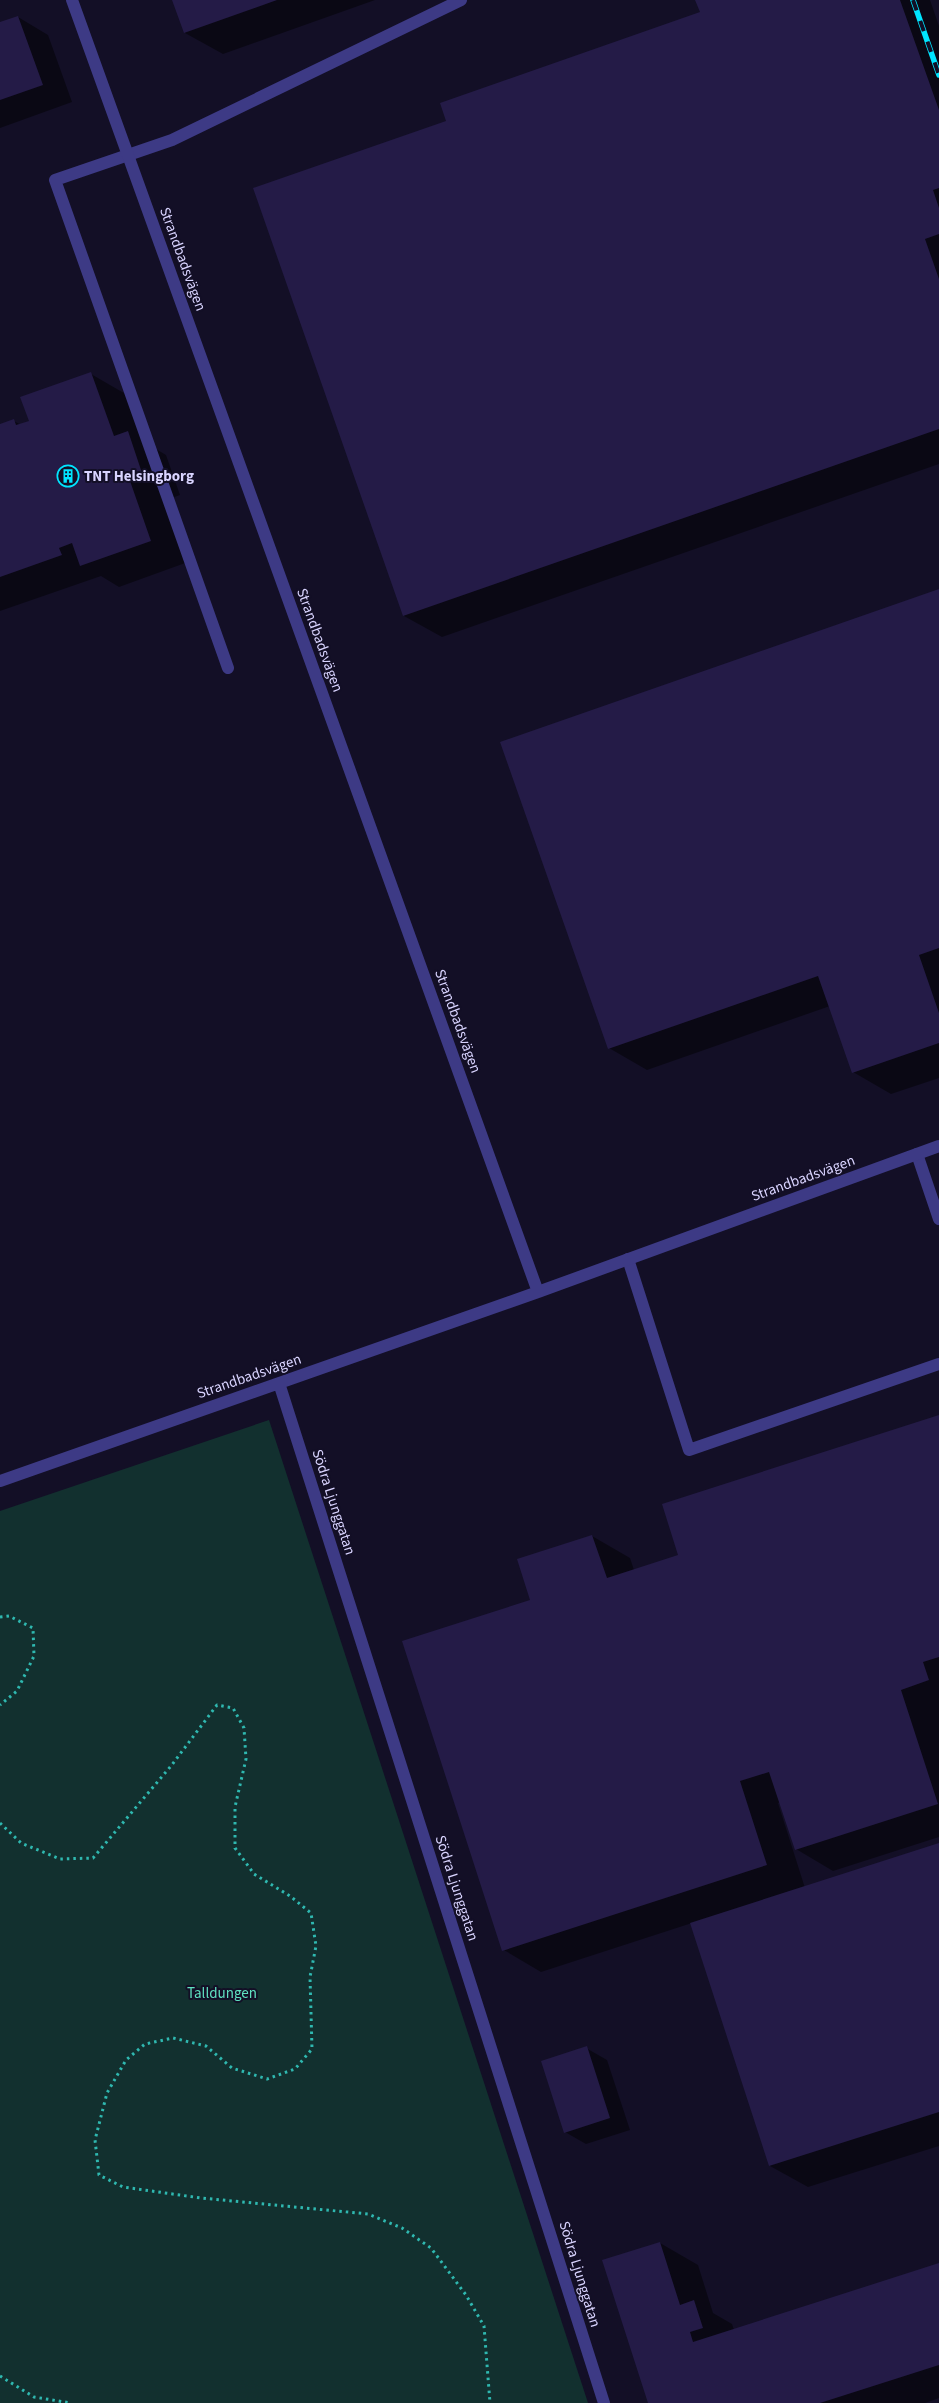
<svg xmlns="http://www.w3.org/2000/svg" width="939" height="2403" viewBox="0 0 939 2403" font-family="'Source Sans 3',sans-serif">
<rect width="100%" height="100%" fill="#130f26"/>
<path fill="#12302f" d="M 269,1420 L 588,2403 L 0,2403 L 0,1511 Z"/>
<path fill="#0007" d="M 174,0 L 375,0 L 223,54 L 185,33 Z
M 697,0 L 930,0 L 939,26 L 939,464 L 442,637 L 404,616 L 254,189 L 448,122 L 701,13 Z
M 18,17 L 48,35 L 72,102 L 0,128 L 0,24 Z
M 91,374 L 129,396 L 146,443 L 166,455 L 180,495 L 166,500 L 188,562 L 119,587 L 101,576 L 0,611 L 0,426 L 14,421 L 21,425 L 30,422 Z
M 939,590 L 939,1078 L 891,1094 L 853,1072 L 830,1006 L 647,1070 L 609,1048 Z
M 939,1417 L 939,1837 L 833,1871 L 796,1849 L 780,1802 L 778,1803 L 805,1888 L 939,1844 L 939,2146 L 808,2187 L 770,2166 L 692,1923 L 541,1972 L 504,1950 L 532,1601 L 592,1536 L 630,1558 L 634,1570 L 680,1556 Z
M 586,2048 L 607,2060 L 630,2130 L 586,2144 L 565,2132 Z
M 660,2243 L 698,2265 L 713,2313 L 732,2324 L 734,2330 L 939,2264 L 939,2398 L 925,2403 L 650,2403 Z"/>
<path fill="#241b47" d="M 172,0 L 277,0 L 184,33 Z
M 695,0 L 900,0 L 939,110 L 939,188 L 933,190 L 939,208 L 939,234 L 925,239 L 939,279 L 939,429 L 403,616 L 253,188 L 446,121 L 440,103 L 700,12 Z
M 18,16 L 43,85 L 0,100 L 0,22 Z
M 91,372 L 114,436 L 128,431 L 142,473 L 129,478 L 151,541 L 80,566 L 72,543 L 59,548 L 62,555 L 0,577 L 0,424 L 14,419 L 16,425 L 29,421 L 20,397 Z
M 939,589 L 939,948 L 919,955 L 939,1013 L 939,1043 L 852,1073 L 818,976 L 608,1049 L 500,742 Z
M 939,1415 L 939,1657 L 923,1662 L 929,1680 L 901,1690 L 938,1804 L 795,1850 L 769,1772 L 740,1781 L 767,1865 L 502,1951 L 402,1641 L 530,1600 L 517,1559 L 592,1535 L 607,1578 L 678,1555 L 662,1504 Z
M 939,1843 L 939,2112 L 769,2166 L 690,1923 Z
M 587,2046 L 610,2118 L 564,2133 L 541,2061 Z
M 660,2242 L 680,2305 L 694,2300 L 703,2328 L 690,2332 L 693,2342 L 939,2263 L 939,2365 L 820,2403 L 648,2403 L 602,2260 Z"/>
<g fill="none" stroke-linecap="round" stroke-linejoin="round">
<path stroke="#2fb8b0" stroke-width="3" stroke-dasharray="2.5 4" stroke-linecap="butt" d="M 0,1617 L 9,1616 L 33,1628 L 34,1656 L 17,1691 L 0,1705
M 0,1823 L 21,1843 L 60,1859 L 93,1858 L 171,1766 L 217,1705 L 233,1708 L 244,1728 L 246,1759 L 235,1807 L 235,1848 L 254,1874 L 290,1896 L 311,1913 L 316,1946 L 310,1977 L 312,2049 L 295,2069 L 267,2079 L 232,2068 L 206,2046 L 173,2038 L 145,2044 L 126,2060 L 107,2093 L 95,2140 L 99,2175 L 123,2187 L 201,2198 L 368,2214 L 402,2228 L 431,2248 L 466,2295 L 484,2326 L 490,2403
M 0,2376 L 34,2397 L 71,2403"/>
<path stroke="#3d3a85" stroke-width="12" d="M 228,668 L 55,180 L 172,140 L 461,0
M 917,1154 L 939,1219
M 628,1259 L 689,1450 L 939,1364"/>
<path stroke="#3d3a85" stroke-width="12" d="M 72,0 L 538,1292
M 279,1383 L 604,2403
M 0,1481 L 538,1292 L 939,1146"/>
<g stroke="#00e5ff" stroke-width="5.5">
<path id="rail" d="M 913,0 L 939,75"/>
</g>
<use href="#rail" stroke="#130f26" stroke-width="4" stroke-dasharray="11" stroke-linecap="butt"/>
</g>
<defs>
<g id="building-ring" transform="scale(1.125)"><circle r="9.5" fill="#130f26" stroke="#00e5ff" stroke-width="1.5"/><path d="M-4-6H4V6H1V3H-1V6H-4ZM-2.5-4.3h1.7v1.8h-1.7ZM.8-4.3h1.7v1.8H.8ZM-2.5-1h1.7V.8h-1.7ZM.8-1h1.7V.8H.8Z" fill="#00e5ff"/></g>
</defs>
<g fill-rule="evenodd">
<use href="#building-ring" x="68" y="476"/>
</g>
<g text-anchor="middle" stroke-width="4" stroke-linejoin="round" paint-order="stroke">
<g font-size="15" fill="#d9d4ff" stroke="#130f26">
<text transform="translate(183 259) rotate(70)" y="5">Strandbadsvägen</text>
<text transform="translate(320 640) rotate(70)" y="5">Strandbadsvägen</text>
<text transform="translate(458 1021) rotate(70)" y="5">Strandbadsvägen</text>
<text transform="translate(803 1178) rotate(-20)" y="5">Strandbadsvägen</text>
<text transform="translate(249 1376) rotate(-19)" y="5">Strandbadsvägen</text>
<text transform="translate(334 1502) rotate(72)" y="5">Södra Ljunggatan</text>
<text transform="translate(457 1888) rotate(72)" y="5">Södra Ljunggatan</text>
<text transform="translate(580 2274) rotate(73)" y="5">Södra Ljunggatan</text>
</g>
<g font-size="15" font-weight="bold" fill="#d9d4ff" stroke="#130f26" text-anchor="start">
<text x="84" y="481">TNT Helsingborg</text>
</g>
<g font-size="15" fill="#5fe0c0" stroke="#130f26">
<text x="222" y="1998">Talldungen</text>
</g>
</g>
</svg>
